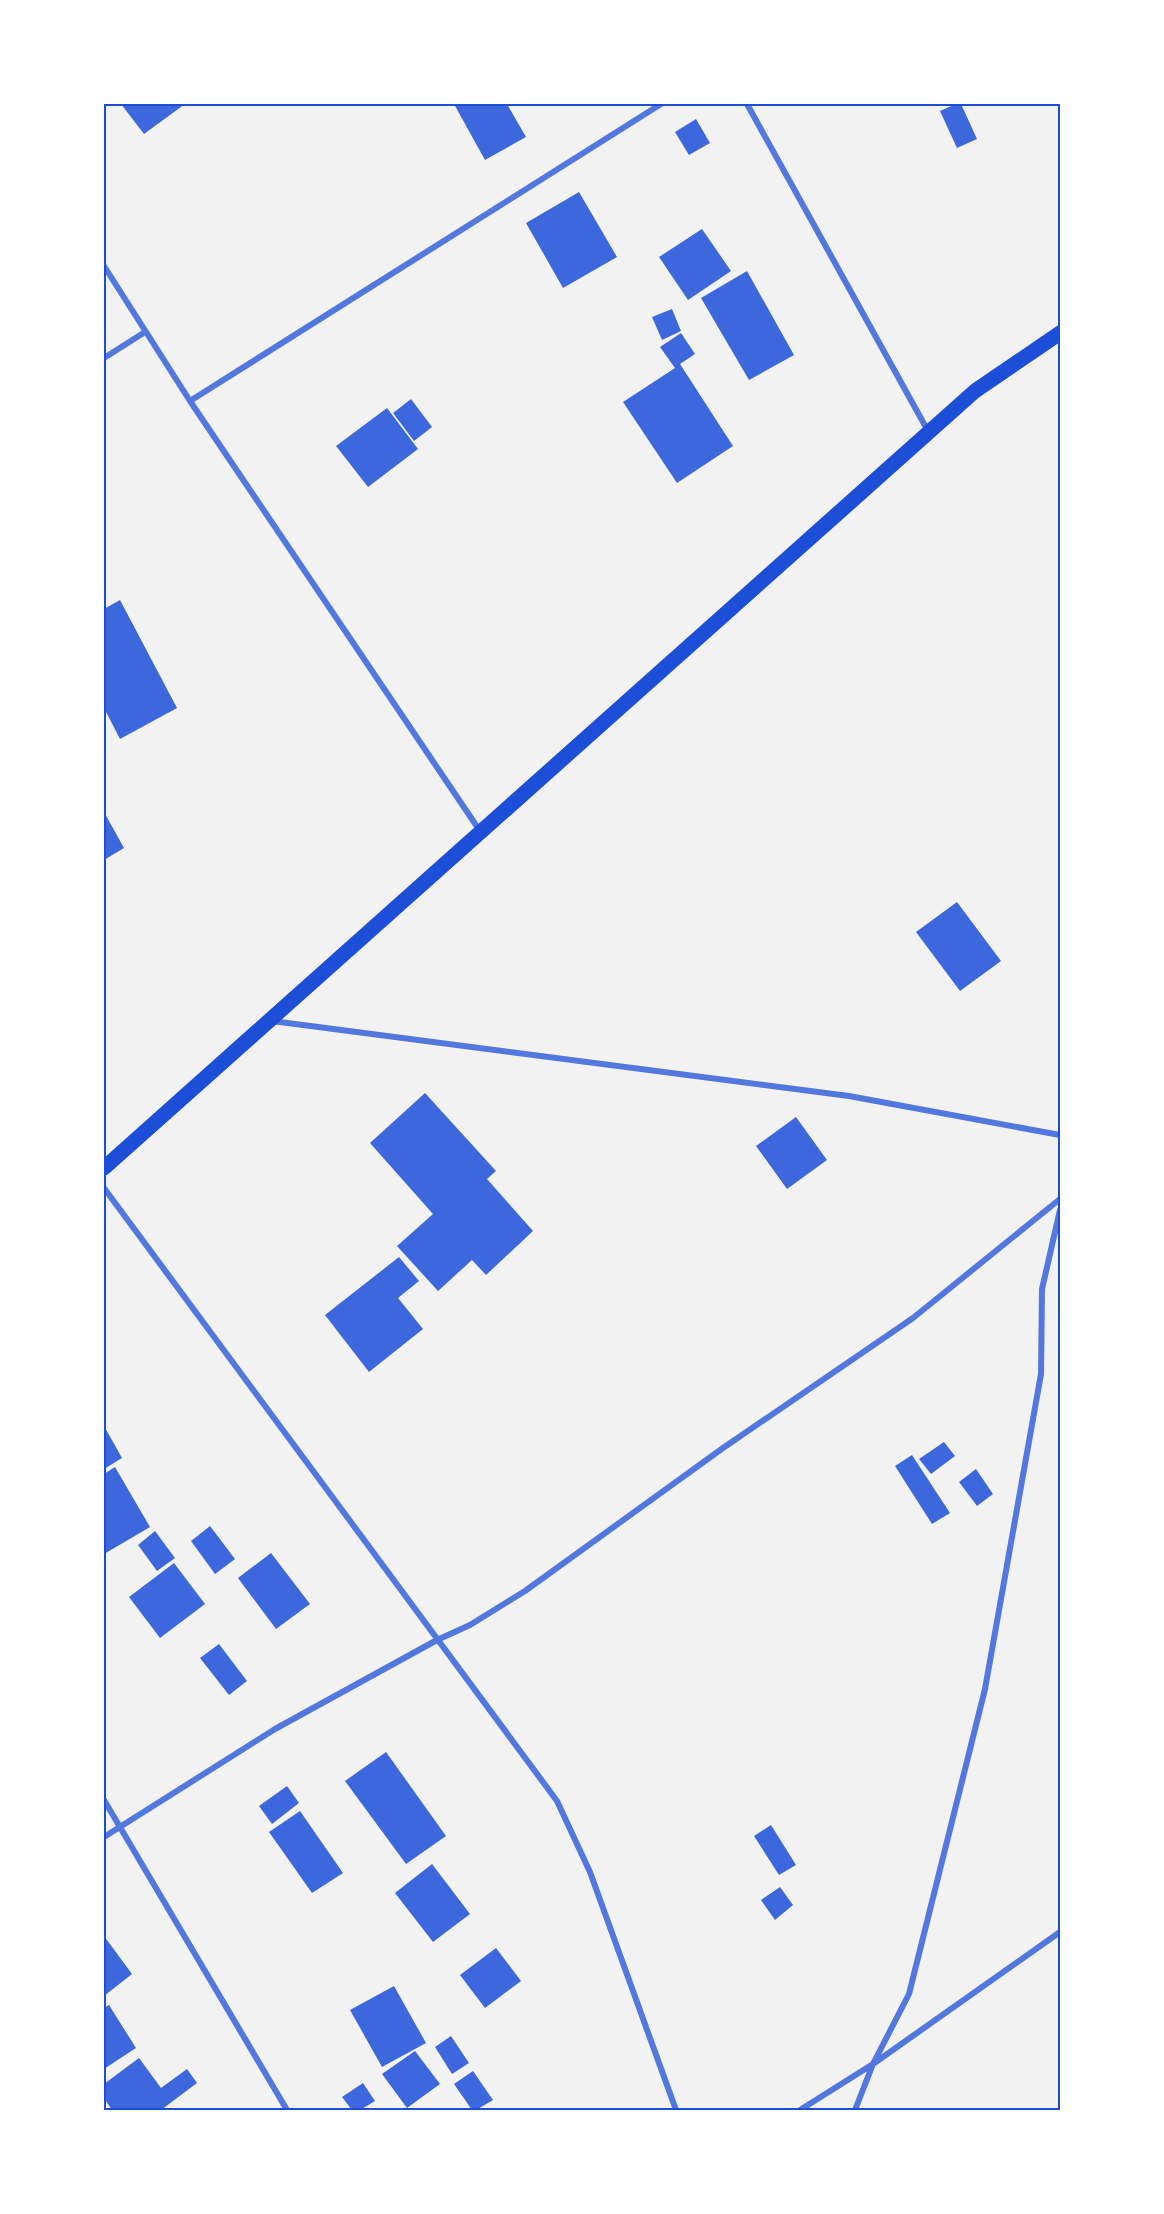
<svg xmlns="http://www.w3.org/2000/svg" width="1164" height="2214" viewBox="0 0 1164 2214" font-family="Literata,serif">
<rect width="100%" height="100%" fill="#f2f2f2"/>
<path fill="#3d67dc" d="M 121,104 L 185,104 L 144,134 Z
M 454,104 L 507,104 L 526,137 L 485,160 Z
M 956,104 L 961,104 L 977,139 L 957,148 L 940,111 Z
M 696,119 L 710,143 L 689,155 L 675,132 Z
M 579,192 L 617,257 L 563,288 L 526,223 Z
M 702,229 L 731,271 L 688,300 L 659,257 Z
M 747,271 L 794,355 L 749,380 L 701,298 Z
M 672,309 L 681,331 L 662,340 L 652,317 Z
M 681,333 L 695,354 L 680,364 L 733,446 L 677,483 L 623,402 L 675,368 L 660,347 Z
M 411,399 L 432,427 L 414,441 L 393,413 Z
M 387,408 L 418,449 L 368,487 L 336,446 Z
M 120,600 L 177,708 L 120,739 L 104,708 L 104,609 Z
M 104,812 L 124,848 L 104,860 Z
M 957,902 L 1001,961 L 960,991 L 916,932 Z
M 425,1093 L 496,1171 L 487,1179 L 533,1231 L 486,1275 L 472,1260 L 438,1291 L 397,1246 L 433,1214 L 370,1143 Z
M 796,1117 L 827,1160 L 787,1189 L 756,1146 Z
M 399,1257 L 419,1281 L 398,1298 L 423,1329 L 369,1372 L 325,1315 Z
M 104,1426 L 122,1458 L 104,1469 Z
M 944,1442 L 955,1456 L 931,1474 L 919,1459 Z
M 912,1455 L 950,1513 L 932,1524 L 895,1466 Z
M 115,1467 L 150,1527 L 104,1554 L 104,1474 Z
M 976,1469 L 993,1494 L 977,1506 L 959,1482 Z
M 210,1526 L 235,1559 L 215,1574 L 191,1541 Z
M 155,1531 L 175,1558 L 157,1571 L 138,1545 Z
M 271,1553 L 310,1604 L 276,1629 L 238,1578 Z
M 174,1563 L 205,1604 L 160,1638 L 129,1597 Z
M 219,1644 L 247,1681 L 229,1695 L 200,1658 Z
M 386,1752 L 446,1836 L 406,1864 L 345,1781 Z
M 287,1786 L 299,1803 L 272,1824 L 259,1806 Z
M 300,1811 L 343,1873 L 312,1893 L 269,1832 Z
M 771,1825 L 796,1865 L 779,1875 L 754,1836 Z
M 432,1864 L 470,1914 L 433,1942 L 395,1893 Z
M 780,1887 L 793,1905 L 775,1920 L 761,1900 Z
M 104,1936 L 132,1974 L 104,1996 Z
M 496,1948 L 521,1981 L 485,2008 L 460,1975 Z
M 394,1986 L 426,2043 L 382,2067 L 350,2010 Z
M 109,2005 L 136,2048 L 104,2069 L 104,2008 Z
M 451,2036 L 469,2063 L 452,2074 L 435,2047 Z
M 415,2051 L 440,2084 L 407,2108 L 382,2074 Z
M 139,2058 L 161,2088 L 187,2069 L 197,2083 L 161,2110 L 112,2110 L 104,2098 L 104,2084 Z
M 473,2071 L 493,2100 L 476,2110 L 472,2110 L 454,2084 Z
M 363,2083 L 375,2101 L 360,2110 L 352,2110 L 342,2097 Z"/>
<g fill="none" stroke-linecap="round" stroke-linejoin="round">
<path stroke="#5277de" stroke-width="6" d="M 747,104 L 928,431
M 104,266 L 190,401 L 480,831
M 104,358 L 145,332
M 190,401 L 661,104
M 272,1021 L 849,1096 L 1060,1135
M 104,1188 L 557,1801 L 590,1872 L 676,2110
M 104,1800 L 287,2110
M 104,1837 L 275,1729 L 437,1640 L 470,1625 L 525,1591 L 723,1448 L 913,1318 L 1060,1199
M 800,2110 L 873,2064 L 1060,1932
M 855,2110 L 873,2064 L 909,1994 L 985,1689 L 1041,1374 L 1042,1289 L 1060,1210"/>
<path stroke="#1d4ed8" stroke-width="15" d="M 104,1168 L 975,391 L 1060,333"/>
</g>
<rect width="1164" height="2214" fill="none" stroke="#ffffff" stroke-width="210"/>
<rect x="105" y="105" width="954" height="2004" fill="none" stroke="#1d4ed8" stroke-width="2"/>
</svg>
